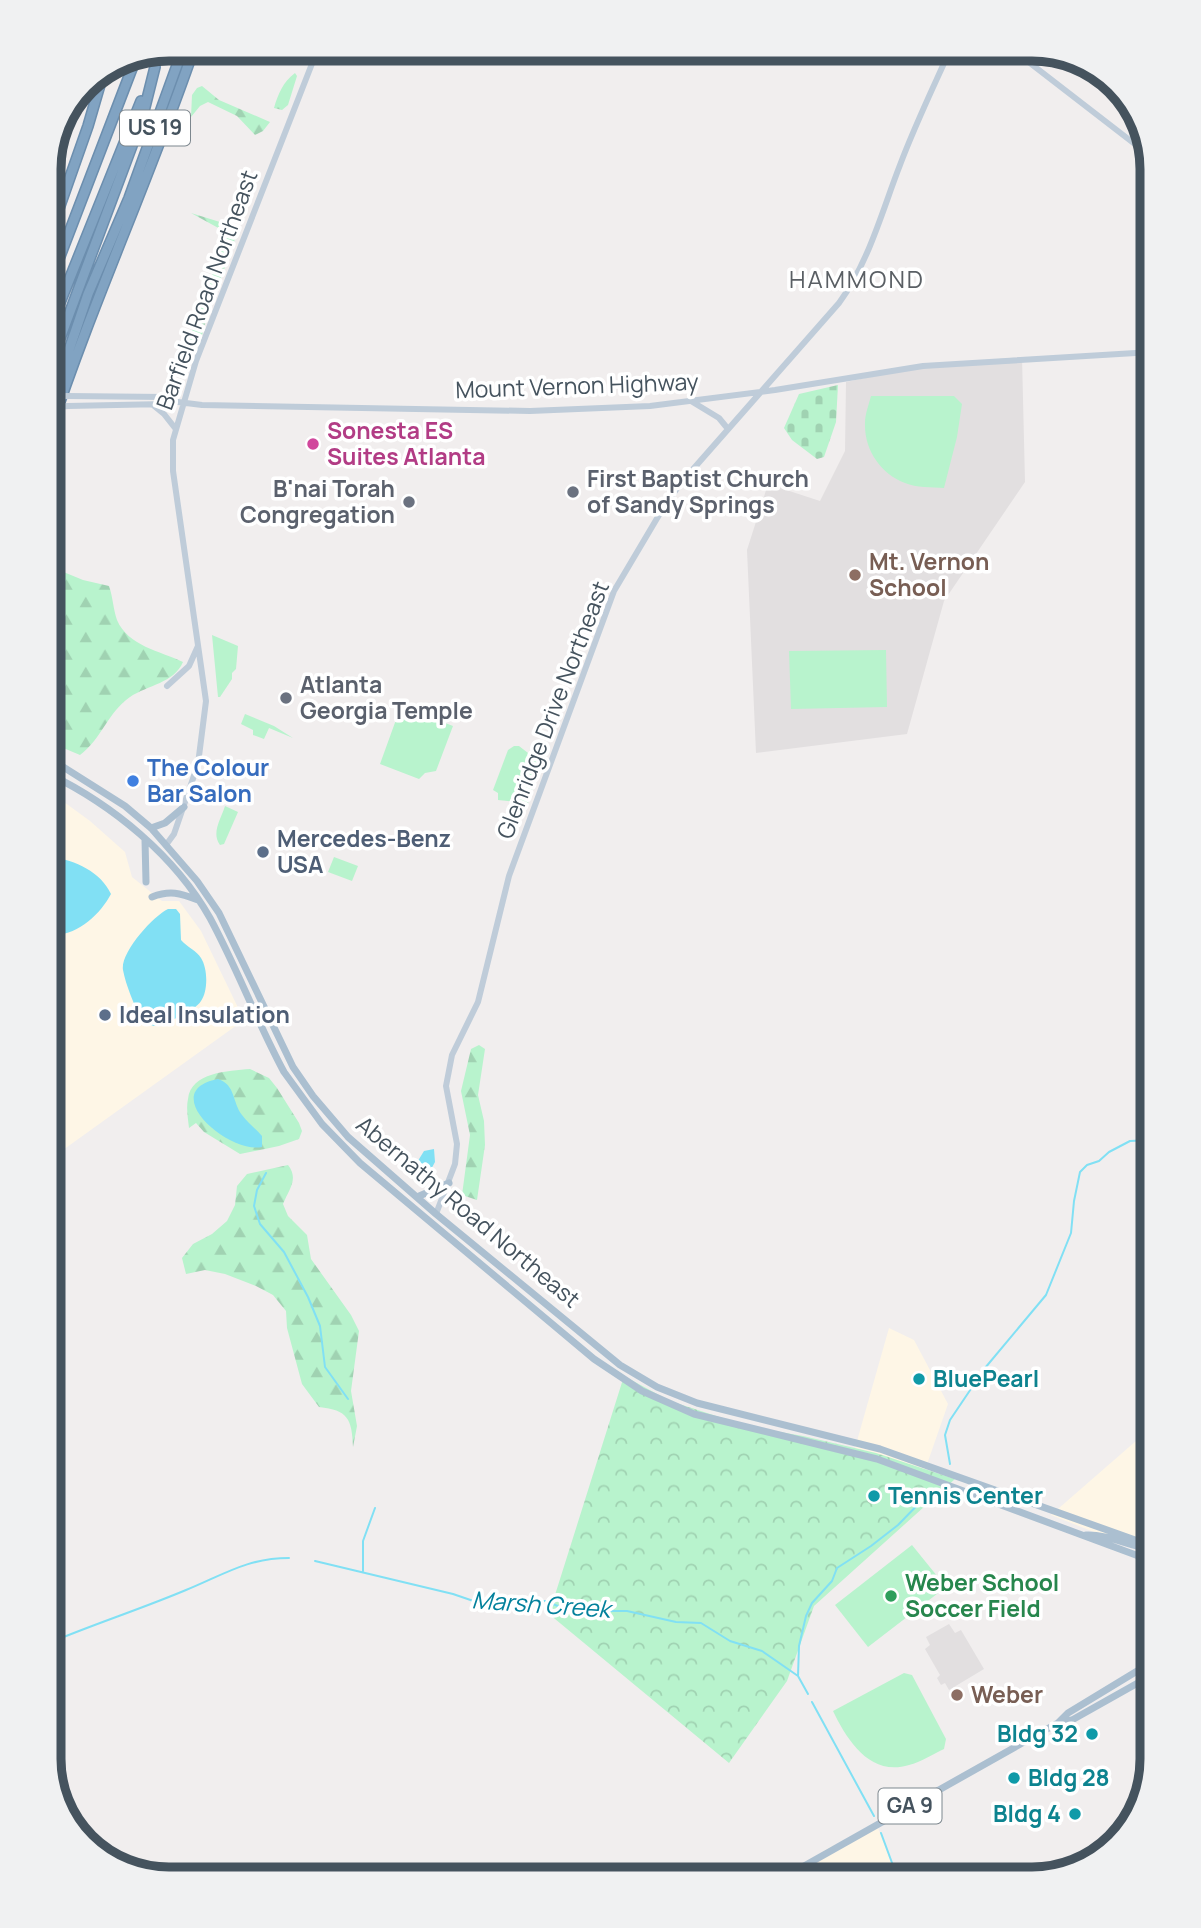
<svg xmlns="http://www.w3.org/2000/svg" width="1201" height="1928" viewBox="0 0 1201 1928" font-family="Manrope,sans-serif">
<defs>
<pattern id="forest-firs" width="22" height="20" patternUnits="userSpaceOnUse" patternTransform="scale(1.75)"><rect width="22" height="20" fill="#b8f3cd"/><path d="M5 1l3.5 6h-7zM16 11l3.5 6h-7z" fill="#a0d2b2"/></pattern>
<pattern id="cemetery-stones" width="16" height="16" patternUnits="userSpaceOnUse" patternTransform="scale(1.75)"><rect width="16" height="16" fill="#b8f3cd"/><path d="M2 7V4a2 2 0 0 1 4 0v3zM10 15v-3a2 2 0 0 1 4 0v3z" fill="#a0d2b2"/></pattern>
<pattern id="park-crowns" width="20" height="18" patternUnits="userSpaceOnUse" patternTransform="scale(1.75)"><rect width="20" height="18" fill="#b8f3cd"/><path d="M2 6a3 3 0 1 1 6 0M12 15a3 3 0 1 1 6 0" fill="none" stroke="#a0d2b2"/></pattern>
</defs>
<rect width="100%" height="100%" fill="#f1eeee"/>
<path fill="#fef6e6" d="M 80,94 L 82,95 L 49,181 L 49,162 Z
M 49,791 L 90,821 L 125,852 L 132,877 L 162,901 L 179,901 L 201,931 L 244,1020 L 49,1160 Z
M 889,1328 L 914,1340 L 948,1404 L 925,1470 L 855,1448 Z
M 1152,1427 L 1152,1555 L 1051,1515 Z
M 878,1828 L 897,1879 L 778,1879 L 830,1847 Z"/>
<path fill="#e2dfe0" d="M 1022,357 L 1025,482 L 944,601 L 907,734 L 756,753 L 747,550 L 768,484 L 820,501 L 845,451 L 846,382 L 923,366 Z
M 949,1624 L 955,1633 L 961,1630 L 984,1669 L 949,1690 L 945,1683 L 941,1685 L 937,1678 L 940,1675 L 925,1649 L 930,1645 L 926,1637 Z"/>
<path fill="#b8f3cd" d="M 871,396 L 954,396 L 962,404 L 957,437 L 944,488 C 932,487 916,488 905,483 C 881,474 864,450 865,423 C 865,414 869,404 871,396 Z
M 212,635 L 238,646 L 236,669 L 232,673 L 232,679 L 220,697 L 218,697 Z
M 886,650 L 887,707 L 791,709 L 789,651 Z
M 401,706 L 453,726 L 436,771 L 425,773 L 419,779 L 380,764 Z
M 245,714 L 274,726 L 293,738 L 269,728 L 264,739 L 253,735 L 253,730 L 241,724 Z
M 514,746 L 519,746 L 541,763 L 528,803 L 498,800 L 498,793 L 493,790 L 508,750 Z
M 225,806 L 238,812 L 224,844 L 220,845 C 211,833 221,819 225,806 Z
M 334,857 L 358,866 L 352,881 L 328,872 Z
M 912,1545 L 946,1587 L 868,1647 L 835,1605 Z
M 904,1673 L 912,1675 L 946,1739 L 944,1749 C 933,1754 921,1762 909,1765 C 870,1777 847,1740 833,1711 Z"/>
<path fill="url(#forest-firs)" d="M 295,73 L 297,76 L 288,105 L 282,110 L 274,108 C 278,94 283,82 295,73 Z
M 202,86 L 219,100 L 270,122 L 263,131 L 255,135 L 237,116 L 208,102 L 200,106 L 191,117 L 192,95 L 197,88 Z
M 191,213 L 236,227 L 234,244 L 218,285 L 214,288 L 209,285 L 211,279 L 226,235 L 222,230 Z
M 202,302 L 210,305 L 201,339 L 194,345 L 187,345 Z
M 49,566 L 83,580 L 109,586 C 113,597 113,609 117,620 C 128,646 160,651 183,662 C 174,683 148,685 130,697 C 108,712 101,740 80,755 L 49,742 Z
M 479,1045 L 485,1049 L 478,1095 L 484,1121 L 485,1145 L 477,1200 L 462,1195 L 470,1135 L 461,1091 L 471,1049 Z
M 250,1069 L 269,1078 L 277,1088 L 299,1123 L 302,1131 L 299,1139 L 279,1146 L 240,1154 L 204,1132 L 196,1123 L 189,1128 C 188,1119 186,1108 188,1099 C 191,1072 228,1071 250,1069 Z
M 288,1165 C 299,1179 289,1189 283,1204 L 288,1216 L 307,1235 L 311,1259 L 351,1315 L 359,1331 L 351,1391 L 357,1426 L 353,1447 C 352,1419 348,1410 319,1407 L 302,1384 L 287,1328 L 286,1311 L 273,1295 L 256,1286 L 225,1274 L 205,1270 L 186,1274 L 182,1258 L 193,1244 L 212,1234 L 227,1221 L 235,1205 L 237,1186 L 247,1174 Z"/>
<path fill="url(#cemetery-stones)" d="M 838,385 L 836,422 L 824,457 L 817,459 L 792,440 L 784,428 L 799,394 Z"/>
<path fill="url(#park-crowns)" d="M 624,1376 L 670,1401 L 747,1426 L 803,1436 L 876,1453 L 955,1479 L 814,1606 L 787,1681 L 729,1763 L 549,1614 Z"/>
<path fill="#81e0f4" d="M 52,857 C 75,860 101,872 111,894 C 100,915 74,939 49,934 L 49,858 Z
M 168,909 L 176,909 L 180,914 L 181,940 C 187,947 197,951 201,958 C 208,969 208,991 201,1001 C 196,1010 164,1025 154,1026 L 142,1022 L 140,1018 C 134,1003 126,986 123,970 C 120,953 153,916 168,909 Z
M 218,1079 C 236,1085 232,1102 242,1115 C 248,1123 256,1129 262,1136 L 262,1147 C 228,1154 156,1091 218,1079 Z
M 434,1149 L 435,1162 L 428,1175 L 418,1170 L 416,1164 L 424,1151 Z"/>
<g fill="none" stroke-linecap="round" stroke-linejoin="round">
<path stroke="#81e0f4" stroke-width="2" d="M 266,1173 L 257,1190 L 254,1206 L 260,1224 L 284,1252 L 308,1297 L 320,1326 L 325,1367 L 348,1399
M 950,1464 L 945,1435 L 950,1420 L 985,1368 L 1046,1295 L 1071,1233 L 1074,1201 L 1080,1172 L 1087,1165 L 1099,1161 L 1109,1152 L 1130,1141 L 1152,1140
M 315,1561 L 453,1594 L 488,1606 L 505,1608 L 529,1601 L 546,1601 L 560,1607 L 577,1611 L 627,1611 L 676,1622 L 701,1623 L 730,1641 L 762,1651 L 798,1676
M 363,1571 L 363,1541 L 375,1508
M 49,1643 C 94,1624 141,1609 186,1590 C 223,1575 247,1558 289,1558
M 808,1694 L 798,1676 L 799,1646 L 806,1616 L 812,1603 L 832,1581 L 837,1568 L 871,1546 L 898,1525 L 931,1491
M 812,1702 L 874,1816
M 881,1833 L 898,1879"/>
<g stroke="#6c8eae" stroke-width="12">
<path id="highway" d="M 49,215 L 58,196
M 49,237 L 88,126 L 104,71
M 49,285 L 136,58
M 49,330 L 141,101
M 49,368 L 142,119 L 155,67
M 49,409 L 88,294 L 129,198 L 180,57
M 49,434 C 91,306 147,184 191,57"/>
</g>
<path stroke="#bfccd9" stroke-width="6" d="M 1013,50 L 1149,155
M 67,396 L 165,397 L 170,401 L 202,405 L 530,411 L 650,406 L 775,390 L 923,366 L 1152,352
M 691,401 L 719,418 L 728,429
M 153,405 L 164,414 L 175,428
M 68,406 L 165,404 L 170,401
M 167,686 L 189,666 L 198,646
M 166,845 L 174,834 L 198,764 L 206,701 L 173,471 L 173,440 L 196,361 L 315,56
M 436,1214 L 455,1164 L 457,1144 L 446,1086 L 452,1055 L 478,1002 L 509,876 L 614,591 L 662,510 L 680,484 L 839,303 C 869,262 882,211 900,165 C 915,125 933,88 950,50"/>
<path stroke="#abbfd0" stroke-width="7" d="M 49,758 L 125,806 L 151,828 L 197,881 L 219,913 L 293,1067 L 313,1096 L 348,1137 L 436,1214 L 620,1365 L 657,1387 L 697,1403 L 880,1449 L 1152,1546
M 49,774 C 113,805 175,856 210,918 C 237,968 257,1022 284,1072 L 322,1124 L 360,1163 L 594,1359 L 642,1391 L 694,1414 L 877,1459 L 1152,1561
M 151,828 L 165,823 L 184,807
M 145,840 L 146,882
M 152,897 C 170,890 180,893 198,900
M 417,1197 L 449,1183
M 1086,1535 C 1109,1534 1129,1547 1152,1549
M 1057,1724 L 1068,1713 L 1152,1662
M 781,1879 L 1056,1724 L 1072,1720 L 1152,1675"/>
<use href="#highway" stroke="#81a3c2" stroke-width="9"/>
<path stroke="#bfccd9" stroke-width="6" d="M 49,397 L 67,396
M 49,408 L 68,406"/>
</g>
<circle fill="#d1479c" stroke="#fff" stroke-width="2.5" cx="313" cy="444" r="7"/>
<g fill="#6b7280" stroke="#fff" stroke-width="2.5">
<circle cx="573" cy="492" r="7"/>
<circle cx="409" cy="502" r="7"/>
<circle cx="286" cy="698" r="7"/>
</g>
<g fill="#8d6e63" stroke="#fff" stroke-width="2.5">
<circle cx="855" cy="575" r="7"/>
<circle cx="957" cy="1695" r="7"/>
</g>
<circle fill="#3f7fe0" stroke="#fff" stroke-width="2.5" cx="133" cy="781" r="7"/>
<g fill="#5c6f8a" stroke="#fff" stroke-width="2.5">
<circle cx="263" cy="852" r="7"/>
<circle cx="105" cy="1015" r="7"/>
</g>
<g fill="#0f9aa8" stroke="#fff" stroke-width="2.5">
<circle cx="919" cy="1379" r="7"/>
<circle cx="874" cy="1496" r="7"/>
<circle cx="1092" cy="1734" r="7"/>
<circle cx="1014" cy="1778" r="7"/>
<circle cx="1075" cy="1814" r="7"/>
</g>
<circle fill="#2e9e5b" stroke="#fff" stroke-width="2.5" cx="891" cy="1596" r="7"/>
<g text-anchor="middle" stroke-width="7" stroke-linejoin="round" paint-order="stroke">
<g fill="#fff" stroke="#7d878e" stroke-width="2">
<rect x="120" y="110.5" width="70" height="35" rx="5"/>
<rect x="878.5" y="1788.5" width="63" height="35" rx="5"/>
</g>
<g font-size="21" font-weight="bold" fill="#45535e">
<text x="155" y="135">US 19</text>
<text x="910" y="1813">GA 9</text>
</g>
<g font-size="23" fill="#45535e" stroke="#fff">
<text transform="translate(207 290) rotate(-70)" y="8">Barfield Road Northeast</text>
<text transform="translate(577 386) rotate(-2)" y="8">Mount Vernon Highway</text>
<text transform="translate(553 710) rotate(-69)" y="8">Glenridge Drive Northeast</text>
<text transform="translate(468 1212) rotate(40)" y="8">Abernathy Road Northeast</text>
</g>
<g font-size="23" font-weight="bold" fill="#b23c85" stroke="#fff" text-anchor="start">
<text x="327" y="439">Sonesta ES<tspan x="327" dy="26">Suites Atlanta</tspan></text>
</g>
<g font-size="23" font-weight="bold" fill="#5b616d" stroke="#fff" text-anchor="start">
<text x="587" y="487">First Baptist Church<tspan x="587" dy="26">of Sandy Springs</tspan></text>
<text x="395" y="497" text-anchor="end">B'nai Torah<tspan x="395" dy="26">Congregation</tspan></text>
<text x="300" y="693">Atlanta<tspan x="300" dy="26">Georgia Temple</tspan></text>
</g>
<g font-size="23" font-weight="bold" fill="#785e54" stroke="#fff" text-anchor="start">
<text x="869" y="570">Mt. Vernon<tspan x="869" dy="26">School</tspan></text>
<text x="971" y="1703">Weber</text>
</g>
<g font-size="23" font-weight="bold" fill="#366cbe" stroke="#fff" text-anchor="start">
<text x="147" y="776">The Colour<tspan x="147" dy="26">Bar Salon</tspan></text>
</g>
<g font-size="23" font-weight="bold" fill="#4e5e75" stroke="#fff" text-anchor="start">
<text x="277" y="847">Mercedes-Benz<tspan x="277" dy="26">USA</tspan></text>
<text x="119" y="1023">Ideal Insulation</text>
</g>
<g font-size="23" font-weight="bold" fill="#0d838f" stroke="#fff" text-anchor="start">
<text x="933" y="1387">BluePearl</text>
<text x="888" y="1504">Tennis Center</text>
<text x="1078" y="1742" text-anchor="end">Bldg 32</text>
<text x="1028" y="1786">Bldg 28</text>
<text x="1061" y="1822" text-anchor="end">Bldg 4</text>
</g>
<g font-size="23" font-weight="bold" fill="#27864d" stroke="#fff" text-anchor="start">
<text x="905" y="1591">Weber School<tspan x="905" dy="26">Soccer Field</tspan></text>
</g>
<g font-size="24" letter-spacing="2" fill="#5a5f64" stroke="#fff">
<text x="857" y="288">HAMMOND</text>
</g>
<g font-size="24" font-style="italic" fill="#03819c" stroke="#fff">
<text transform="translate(541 1605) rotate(4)" y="8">Marsh Creek</text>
</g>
</g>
<path d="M0 0H1201V1928H0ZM169 61H1032A108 108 0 0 1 1140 169V1759A108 108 0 0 1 1032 1867H169A108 108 0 0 1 61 1759V169A108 108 0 0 1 169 61Z" fill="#f0f1f2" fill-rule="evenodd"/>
<path fill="none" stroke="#45535e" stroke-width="9" d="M169 61H1032A108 108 0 0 1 1140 169V1759A108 108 0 0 1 1032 1867H169A108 108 0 0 1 61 1759V169A108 108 0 0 1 169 61Z"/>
</svg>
